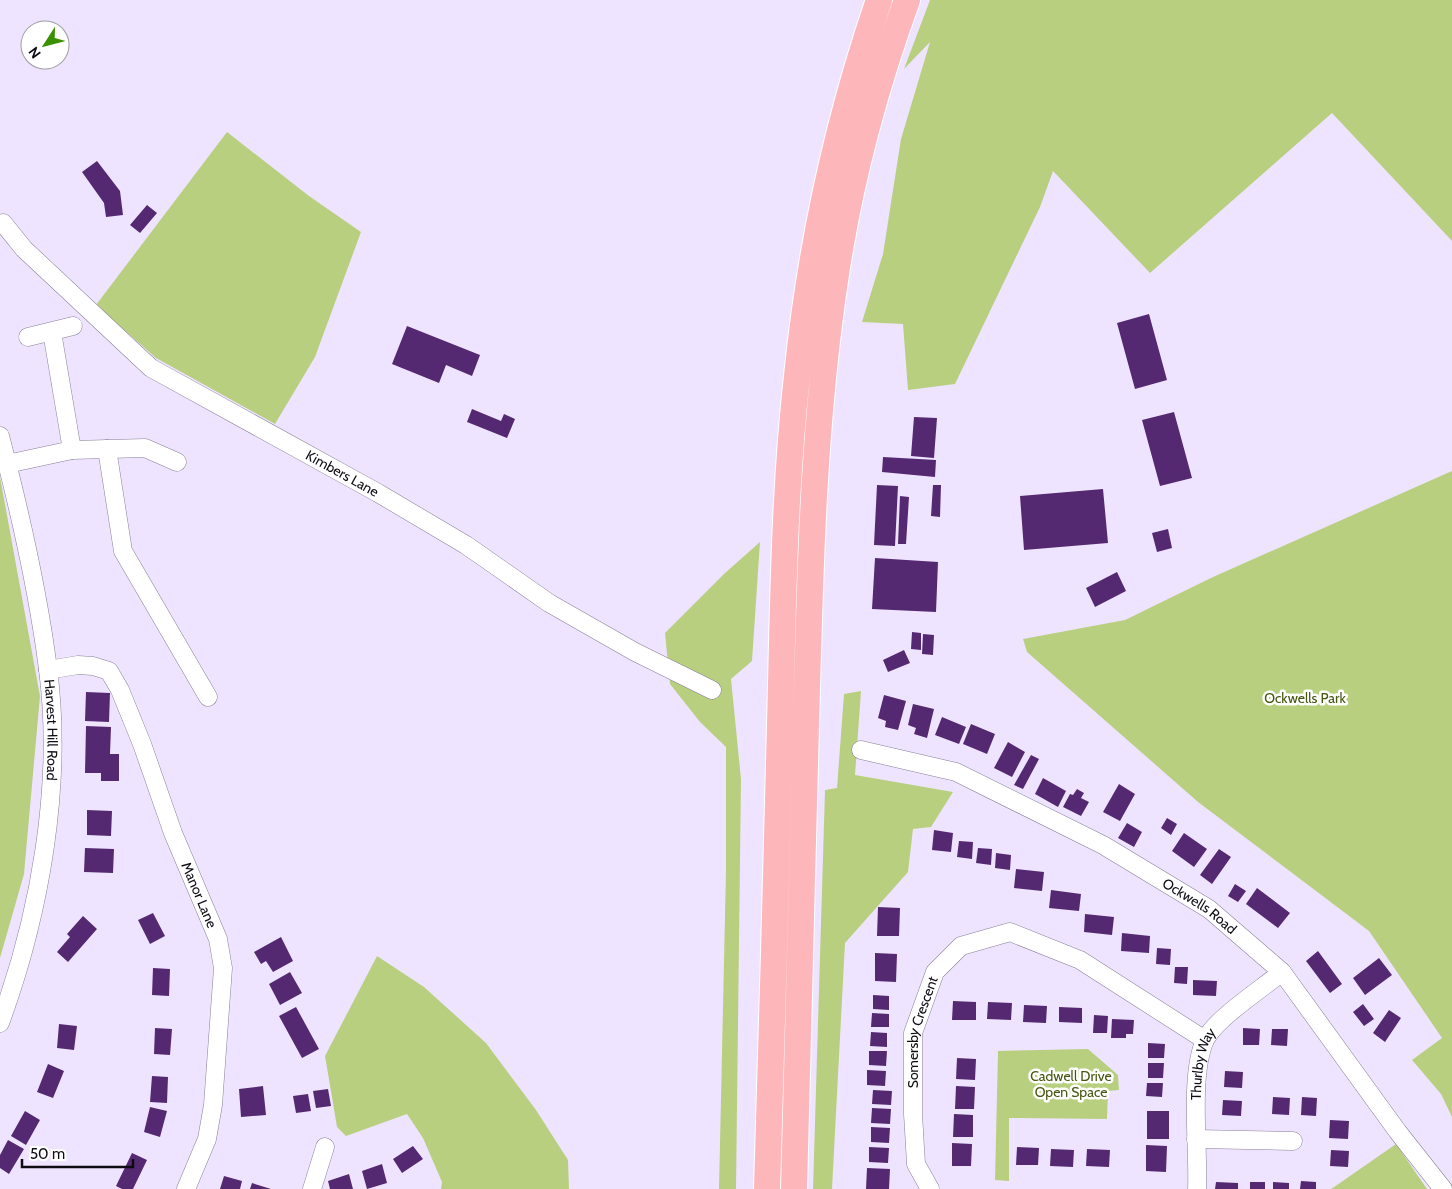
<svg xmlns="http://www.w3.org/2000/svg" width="1452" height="1189" viewBox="0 0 1452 1189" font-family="Cabin,sans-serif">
<rect width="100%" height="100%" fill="#efe4ff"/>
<path fill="#b9cf80" d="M 930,0 L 1452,0 L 1452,241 L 1332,113 L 1150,273 L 1053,171 L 1040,207 L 955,384 L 908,390 L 903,324 L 862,322 L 883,254 L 901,139 L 930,42 L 904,69 Z
M 227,132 L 309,196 L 361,232 L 315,357 L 275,424 L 156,358 L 96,305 Z
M 1452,471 L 1452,1117 L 1441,1094 L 1412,1060 L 1442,1038 L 1369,931 L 1198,802 L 1027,652 L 1023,639 L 1125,620 L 1213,577 Z
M 0,477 L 40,696 L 24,874 L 0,958 Z
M 760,542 L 752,661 L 731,679 L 741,779 L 736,1189 L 719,1189 L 726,870 L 726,747 L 700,722 L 670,684 L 665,633 L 725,573 Z
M 861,691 L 855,775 L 953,792 L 931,827 L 913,829 L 908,872 L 845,943 L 832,1189 L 813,1189 L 825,790 L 837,788 L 844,694 Z
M 377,956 L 424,987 L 486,1043 L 536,1110 L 568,1160 L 569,1189 L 441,1189 L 442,1182 L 423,1138 L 407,1114 L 346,1136 L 337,1127 L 325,1056 Z
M 1088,1049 L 1118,1075 L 1119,1090 L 1108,1091 L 1107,1119 L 1009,1118 L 1009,1181 L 995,1180 L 998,1051 Z
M 1396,1144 L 1427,1189 L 1331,1189 L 1337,1185 Z"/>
<path fill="#552971" d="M 97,161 L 120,191 L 123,215 L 106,217 L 104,203 L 82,172 Z
M 147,205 L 157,213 L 140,233 L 130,225 Z
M 1149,314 L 1167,380 L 1135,389 L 1117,323 Z
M 407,326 L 480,355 L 472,376 L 446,365 L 439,383 L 392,364 Z
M 472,409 L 501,421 L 504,414 L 515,419 L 507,438 L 467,422 Z
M 1174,412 L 1192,478 L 1160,486 L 1142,420 Z
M 914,417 L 937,418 L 934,458 L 911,456 Z
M 883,457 L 936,460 L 935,477 L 882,472 Z
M 877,485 L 898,486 L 895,546 L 874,545 Z
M 933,485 L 941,485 L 940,517 L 931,516 Z
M 1103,489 L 1108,543 L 1024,550 L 1020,496 Z
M 900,496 L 909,497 L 906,544 L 898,544 Z
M 1168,529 L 1172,548 L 1157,552 L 1152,533 Z
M 875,558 L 938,562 L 936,612 L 872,609 Z
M 1117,572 L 1126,591 L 1095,607 L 1086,588 Z
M 912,632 L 921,633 L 921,650 L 911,649 Z
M 923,634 L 934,635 L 933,655 L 922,654 Z
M 904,650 L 910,663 L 888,672 L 883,660 Z
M 86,692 L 110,693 L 109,722 L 85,721 Z
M 884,695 L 906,701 L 898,730 L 885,727 L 886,721 L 878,718 Z
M 913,704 L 934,709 L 927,738 L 914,734 L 916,728 L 908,725 Z
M 942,717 L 966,727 L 959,744 L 935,735 Z
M 971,724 L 995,734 L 987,754 L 963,744 Z
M 86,726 L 111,727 L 110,754 L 119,754 L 119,781 L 101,781 L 101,773 L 85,773 Z
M 1008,742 L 1025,752 L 1012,777 L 994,768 Z
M 1031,755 L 1039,759 L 1023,789 L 1014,785 Z
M 1043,778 L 1066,791 L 1058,807 L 1035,794 Z
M 1119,784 L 1135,794 L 1120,821 L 1103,812 Z
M 1077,789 L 1084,793 L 1081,798 L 1089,802 L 1081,816 L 1063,807 L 1070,794 L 1073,795 Z
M 87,810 L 112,811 L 111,836 L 87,835 Z
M 1167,818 L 1177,824 L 1171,835 L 1161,828 Z
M 1127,823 L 1142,832 L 1134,847 L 1118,838 Z
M 934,830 L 953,833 L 951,852 L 932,850 Z
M 1184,833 L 1207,849 L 1194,867 L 1172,851 Z
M 959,841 L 973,842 L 972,859 L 957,857 Z
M 85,848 L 114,849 L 113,873 L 84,872 Z
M 978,848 L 992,849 L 991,865 L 976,863 Z
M 1219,849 L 1231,857 L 1212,884 L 1200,875 Z
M 996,853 L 1011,855 L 1010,870 L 995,868 Z
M 1016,869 L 1044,872 L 1042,891 L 1014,888 Z
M 1235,884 L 1246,891 L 1238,902 L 1228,896 Z
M 1257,888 L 1290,913 L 1278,928 L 1246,904 Z
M 1051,890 L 1081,894 L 1079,911 L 1049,908 Z
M 878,907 L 900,908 L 899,936 L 877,936 Z
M 153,913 L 165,936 L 150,944 L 138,920 Z
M 1085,914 L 1114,917 L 1112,935 L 1084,932 Z
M 83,916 L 97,929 L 68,962 L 57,952 L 70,937 L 67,934 Z
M 1122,933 L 1150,936 L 1149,953 L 1121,951 Z
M 281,937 L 293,961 L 273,972 L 266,961 L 261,964 L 254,952 Z
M 1157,948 L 1171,949 L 1170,965 L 1156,964 Z
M 1318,951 L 1342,984 L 1330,993 L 1306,961 Z
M 875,953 L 897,954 L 896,982 L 875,981 Z
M 1379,958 L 1392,975 L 1365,995 L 1353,978 Z
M 1175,967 L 1188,967 L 1187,984 L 1174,983 Z
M 153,968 L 170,969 L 169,996 L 152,995 Z
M 290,972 L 302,993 L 280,1005 L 269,984 Z
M 1193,980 L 1217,981 L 1216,996 L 1193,995 Z
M 873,995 L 889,996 L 889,1010 L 873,1009 Z
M 953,1001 L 976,1002 L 976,1020 L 952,1020 Z
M 988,1002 L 1012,1003 L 1011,1020 L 987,1019 Z
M 1363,1004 L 1374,1019 L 1364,1026 L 1353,1012 Z
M 1024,1005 L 1047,1006 L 1046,1023 L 1023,1022 Z
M 296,1007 L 319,1049 L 302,1058 L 279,1016 Z
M 1059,1007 L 1082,1008 L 1082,1023 L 1059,1022 Z
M 1389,1010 L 1401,1018 L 1385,1042 L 1373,1033 Z
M 872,1013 L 889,1014 L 889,1027 L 871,1027 Z
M 1094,1015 L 1108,1016 L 1107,1033 L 1093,1033 Z
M 1112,1019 L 1134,1020 L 1133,1034 L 1126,1034 L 1126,1038 L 1111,1038 Z
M 59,1024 L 77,1026 L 74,1050 L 57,1048 Z
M 155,1028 L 172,1029 L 170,1055 L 154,1054 Z
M 1243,1028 L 1260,1029 L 1259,1045 L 1243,1045 Z
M 1272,1029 L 1288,1029 L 1287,1046 L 1271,1045 Z
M 871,1032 L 887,1033 L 887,1047 L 870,1046 Z
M 1148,1043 L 1165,1044 L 1164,1058 L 1148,1058 Z
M 869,1051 L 887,1051 L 886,1066 L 869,1065 Z
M 957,1058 L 976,1059 L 975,1080 L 956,1079 Z
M 1148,1063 L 1164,1063 L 1163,1078 L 1148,1078 Z
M 48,1064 L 64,1071 L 53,1098 L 37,1092 Z
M 867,1070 L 886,1071 L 885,1086 L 867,1085 Z
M 1225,1071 L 1243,1072 L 1242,1088 L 1224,1087 Z
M 152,1076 L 168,1077 L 167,1103 L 150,1102 Z
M 1147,1083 L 1163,1083 L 1162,1097 L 1146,1096 Z
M 263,1086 L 266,1115 L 241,1117 L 239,1089 Z
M 956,1086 L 975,1087 L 974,1109 L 955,1109 Z
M 328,1089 L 331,1106 L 316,1108 L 313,1091 Z
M 873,1090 L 892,1091 L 891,1105 L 872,1104 Z
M 308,1094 L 311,1111 L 296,1113 L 293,1096 Z
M 1273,1097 L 1290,1098 L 1289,1115 L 1272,1114 Z
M 1302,1097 L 1317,1098 L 1316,1116 L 1301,1115 Z
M 1223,1100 L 1242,1101 L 1241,1116 L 1222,1115 Z
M 150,1107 L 167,1111 L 160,1137 L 144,1132 Z
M 872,1108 L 891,1109 L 890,1124 L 871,1123 Z
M 25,1111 L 40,1120 L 26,1145 L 11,1136 Z
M 1147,1111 L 1169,1111 L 1169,1139 L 1147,1139 Z
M 954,1114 L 973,1115 L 973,1137 L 953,1137 Z
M 1330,1120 L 1349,1121 L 1348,1139 L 1329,1138 Z
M 871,1127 L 890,1128 L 889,1143 L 871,1142 Z
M 8,1140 L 24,1149 L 9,1174 L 0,1168 L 0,1155 Z
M 952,1143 L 972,1144 L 971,1166 L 952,1166 Z
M 1146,1145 L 1167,1146 L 1166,1172 L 1146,1171 Z
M 413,1146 L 423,1159 L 402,1173 L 393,1159 Z
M 869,1147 L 889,1148 L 888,1163 L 869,1162 Z
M 1017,1147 L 1039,1148 L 1038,1165 L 1016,1165 Z
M 1051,1149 L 1074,1150 L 1073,1167 L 1050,1166 Z
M 1087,1149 L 1110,1150 L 1109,1167 L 1086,1166 Z
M 1331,1150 L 1349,1151 L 1348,1167 L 1330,1166 Z
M 132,1153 L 147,1160 L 133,1189 L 122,1189 L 116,1186 Z
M 382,1164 L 387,1183 L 367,1189 L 362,1171 Z
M 867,1168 L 890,1169 L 889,1189 L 866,1189 Z
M 349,1174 L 353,1189 L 330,1189 L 328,1181 Z
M 224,1176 L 242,1181 L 240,1189 L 220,1189 Z
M 1301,1181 L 1316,1182 L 1316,1189 L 1300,1189 Z
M 1216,1182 L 1238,1183 L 1238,1189 L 1215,1189 Z
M 1250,1182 L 1265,1182 L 1265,1189 L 1250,1189 Z
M 1273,1182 L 1289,1183 L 1289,1189 L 1273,1189 Z
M 252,1183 L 271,1189 L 250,1189 Z"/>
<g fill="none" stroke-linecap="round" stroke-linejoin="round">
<g stroke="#887f97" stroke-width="19">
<g id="minor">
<path id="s1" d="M 0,224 L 3,223 L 24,249 L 151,368 L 378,493 L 466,545 L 549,603 L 635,652 L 712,690"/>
<path d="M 52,332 L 72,450"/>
<path d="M 28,337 L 73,326"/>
<path id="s2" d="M 0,436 C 20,512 38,591 48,669 C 63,785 40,914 0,1023"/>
<path d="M 107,449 L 123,551 L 208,697"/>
<path d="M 7,464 L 72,450 L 145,448 L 177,462"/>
<path id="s3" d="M 48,670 L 78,665 L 93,666 L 109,671 L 120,690 L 142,744 L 173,833 L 218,939 L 223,968 L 213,1105 L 207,1139 L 186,1189"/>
<path id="s4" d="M 861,750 L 956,772 L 1103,845 L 1209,909 L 1282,972 L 1398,1132 L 1443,1189"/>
<path d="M 1196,1139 L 1293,1141"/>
<path d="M 312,1189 L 325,1147"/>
<path id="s5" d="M 930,1189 L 916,1164 L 913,1114 L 913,1033 L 935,972 L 961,946 L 1010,932 L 1080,960 L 1205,1040"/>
<path id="s6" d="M 1197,1189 C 1199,1149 1189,1076 1205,1040 C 1215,1019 1263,988 1282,972"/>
</g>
</g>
<g stroke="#fff" stroke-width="28">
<path id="highway" d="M 767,1189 C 772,1034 776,880 780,725 C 783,609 784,492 797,376 C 810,248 837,122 879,0
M 794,1189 C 798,1034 802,880 806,725 C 810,574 813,423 836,274 C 850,181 875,88 907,0"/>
</g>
<use href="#minor" stroke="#fff" stroke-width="18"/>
<use href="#highway" stroke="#fdb7bb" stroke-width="26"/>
</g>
<g text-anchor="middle" stroke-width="5" stroke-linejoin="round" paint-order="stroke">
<g font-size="14" fill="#0e0b13" stroke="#fff">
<text dy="5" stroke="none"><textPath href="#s1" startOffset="429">Kimbers Lane</textPath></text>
<text dy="5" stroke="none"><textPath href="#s2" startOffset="299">Harvest Hill Road</textPath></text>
<text dy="5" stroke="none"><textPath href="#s3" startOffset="304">Manor Lane</textPath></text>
<text dy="5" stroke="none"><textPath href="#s4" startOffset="376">Ockwells Road</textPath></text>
<text dy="5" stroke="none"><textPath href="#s5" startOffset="162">Somersby Crescent</textPath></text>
<text dy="5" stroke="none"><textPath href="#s6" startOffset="126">Thurlby Way</textPath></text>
</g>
<g font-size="14" fill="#475611" stroke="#fff">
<text x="1305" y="703">Ockwells Park</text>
<text x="1071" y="1081">Cadwell Drive<tspan x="1071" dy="16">Open Space</tspan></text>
</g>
</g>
<g transform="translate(45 45) rotate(234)"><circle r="24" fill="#ffffff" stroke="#9f9da1"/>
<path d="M0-4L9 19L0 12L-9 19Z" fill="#399100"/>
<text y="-8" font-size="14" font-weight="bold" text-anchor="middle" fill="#0e0b13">N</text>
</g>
<path d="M22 1159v8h111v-8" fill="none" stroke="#0e0b13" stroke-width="2.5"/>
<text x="30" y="1159" font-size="15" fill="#0e0b13" stroke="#ffffff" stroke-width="4" paint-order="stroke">50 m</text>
</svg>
